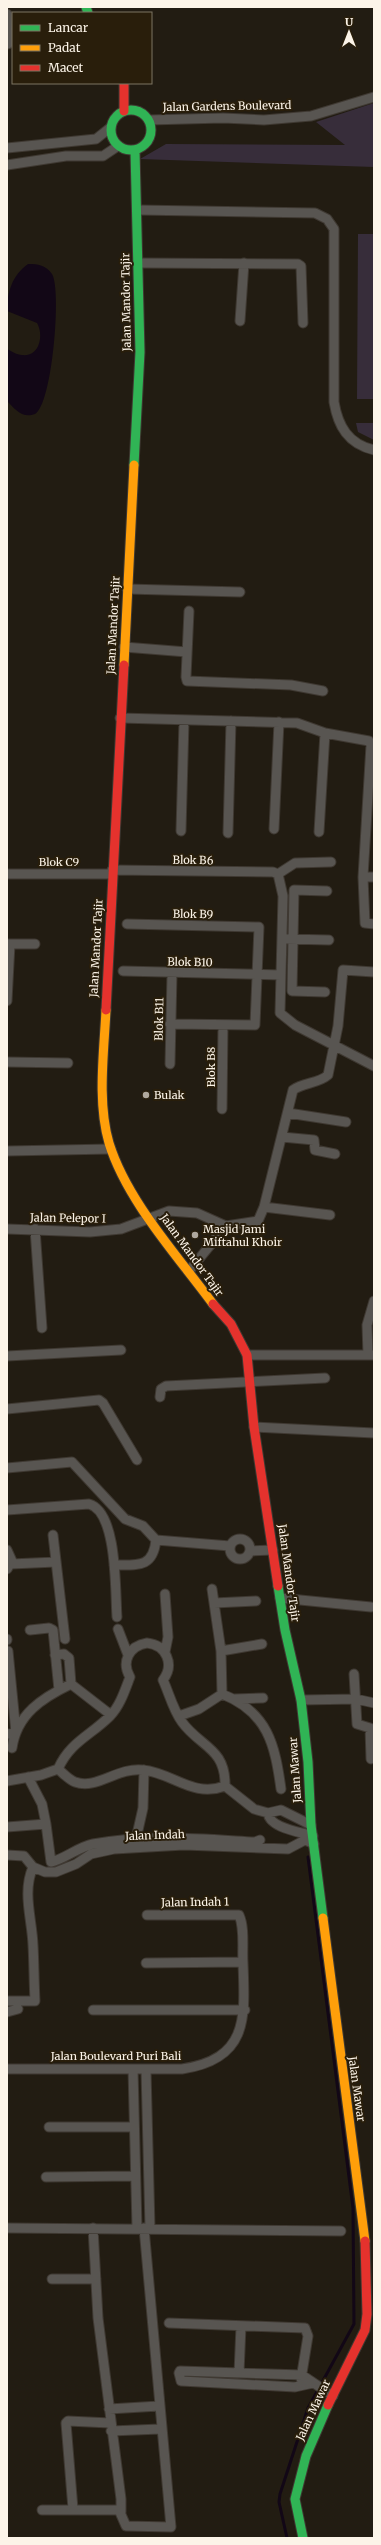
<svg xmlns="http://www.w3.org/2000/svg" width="381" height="2545" viewBox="0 0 381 2545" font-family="Merriweather,serif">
<rect width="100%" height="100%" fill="#221c12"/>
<path fill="#372d3a" d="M 374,103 L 374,167 L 140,159 L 166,144 L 345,145 L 316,122 Z
M 358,234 L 374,234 L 374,399 L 357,399 Z
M 356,423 L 374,423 L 374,440 L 358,432 Z"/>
<path fill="#120716" d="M 28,264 C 38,264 46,265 52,274 C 62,290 52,406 35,414 C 22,419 15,409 7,401 L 7,349 C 11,351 17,355 22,355 C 40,357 44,335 37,323 L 7,311 C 7,293 12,275 28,264 Z"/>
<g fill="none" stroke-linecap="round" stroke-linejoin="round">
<path stroke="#120716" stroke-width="3" d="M 287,2538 L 279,2502 L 280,2494 L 308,2408 L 354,2324 L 353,2208 L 308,1857"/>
<g stroke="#3f3932" stroke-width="11">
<path id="street" d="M 7,14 L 8,44
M 149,120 L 223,118 L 264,120 L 311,116 L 374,97
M 7,148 L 96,139 L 111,127
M 7,165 L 66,156 L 103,156 L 118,146
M 138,210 L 315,213 L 327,219 L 334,229 L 334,402 C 338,426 348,444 374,450
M 138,263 L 298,264 L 301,266 L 303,323
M 240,321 L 244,263
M 127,589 L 240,592
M 189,611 L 186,677 L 187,681 L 291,685 L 323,691
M 124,647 L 187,652
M 120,718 L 297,723 L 325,733 L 369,741 L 371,745 L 363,877 L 374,877
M 274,829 L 279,722
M 181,831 L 184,721
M 319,832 L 325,733
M 228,833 L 231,721
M 112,870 L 273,872 L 278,874 L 283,896 L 280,1013 L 295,1025 L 374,1066
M 7,874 L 112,874
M 278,874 L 295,863 L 331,862
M 363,877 L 365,923 L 374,924
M 127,924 L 259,927 L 255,1025 L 170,1024
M 287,939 L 329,940
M 7,944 L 35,944
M 123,971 L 281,975
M 325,992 L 292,991 L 294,890 L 327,891
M 7,1001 L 10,944
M 7,1062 L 68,1063
M 170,1064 L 172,974
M 222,1109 L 223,1025
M 288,1113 L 346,1122
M 282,1137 L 314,1140 L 315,1150 L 335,1154
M 7,1151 L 111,1149
M 264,1207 L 330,1215
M 7,1229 L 90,1232 L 121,1229 L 169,1211 L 197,1213 L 226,1226 L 258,1221 L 264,1207 L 293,1090 C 304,1082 318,1084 328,1075 L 338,1026 L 343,970 L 374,972
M 35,1229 L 42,1328
M 189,1271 L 226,1226
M 247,1355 L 374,1355
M 368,1355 L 367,1325 L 374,1301
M 7,1356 L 121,1350
M 160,1397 L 161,1389 L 166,1386 L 325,1378
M 7,1409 L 99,1400 L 103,1403 L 137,1460
M 254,1427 L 374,1433
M 7,1468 L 72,1462 L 125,1519 L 143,1526 L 156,1540 L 230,1546
M 7,1510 L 89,1504 C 118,1512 115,1593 117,1617
M 53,1535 L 65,1639
M230 1549a10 10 0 1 1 20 0a10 10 0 1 1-20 0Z
M 7,1550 L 12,1561 L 7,1569
M 250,1551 L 273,1550
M 11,1564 L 56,1562
M 114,1565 C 138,1565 153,1568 156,1540
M 212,1589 L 221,1651 L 222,1694
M 165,1594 L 168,1637 L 165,1652
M 280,1598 L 371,1607
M 214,1603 L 256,1601
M 118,1629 L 128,1655
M 30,1630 L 49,1628 L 53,1630 L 59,1690
M 7,1639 L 7,1640
M 147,1643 C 166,1645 175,1664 163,1680 C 169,1693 173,1710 182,1722 C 200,1747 226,1748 225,1786 C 193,1798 173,1773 143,1770 C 117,1767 97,1790 75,1782 C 69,1780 63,1773 58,1769 C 70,1742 90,1736 110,1716 C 120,1706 125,1690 130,1677 C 121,1662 129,1646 147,1643 Z
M 221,1651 L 262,1644
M 55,1655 L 64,1654 L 69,1658 L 71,1684
M 354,1674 L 357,1724 L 370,1728 L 371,1759
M 234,1699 L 263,1698
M 301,1700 L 356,1699 L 374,1703
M 179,1716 L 199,1709 L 222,1694 C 268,1712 275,1745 281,1789
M 7,1734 L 16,1733 L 8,1651
M 12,1748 C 17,1714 42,1698 71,1684 L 111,1715
M 28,1777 L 42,1804 L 46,1824
M 7,1781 L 41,1775 L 58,1769
M 225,1786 L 254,1809 L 268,1813 L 281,1810 L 311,1825
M 268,1813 C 269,1828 301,1832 313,1836
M 7,1827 L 46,1824 L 51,1862 C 65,1859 78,1847 93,1844 C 147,1834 201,1839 255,1842 L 260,1840
M 136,1839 L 143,1808 L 144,1770
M 7,1855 L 24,1856 L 33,1867 L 45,1872 L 56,1872 L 76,1864 L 91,1854 L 114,1849 L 184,1845 L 288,1849 L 305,1840 L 314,1844
M 146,1963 L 243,1962
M 7,2001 L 35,2001 C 34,1982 34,1963 33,1945 C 32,1919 22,1892 33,1867
M 93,2010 L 245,2010
M 7,2012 L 18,2009
M 7,2069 L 182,2069 C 249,2059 245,2017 243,1963 C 242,1949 245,1928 239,1915 L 147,1915
M 133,2069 L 137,2228
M 146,2070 L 150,2228
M 49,2127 L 133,2127
M 46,2177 L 135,2176
M 7,2228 L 341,2231
M 93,2228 L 98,2318 L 121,2499 L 121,2512
M 52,2279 L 96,2279
M 169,2323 L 305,2328 L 308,2336 L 301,2379
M 239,2373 L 241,2326
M 313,2383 L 295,2387 L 181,2381 L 179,2373 L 180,2371 L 302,2375 L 333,2396
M 109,2409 L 159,2406
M 111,2431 L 160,2429
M 73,2509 L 66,2423 L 68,2421 L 110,2423
M 42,2510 L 119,2510 L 126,2526 L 171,2527 L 144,2228"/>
</g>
<g stroke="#3f3932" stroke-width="11">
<path id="fast" d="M 86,7 L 88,13
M111 130a20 20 0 1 1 40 0a20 20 0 1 1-40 0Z
M 134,465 L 140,352 L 135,151
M 278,1586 L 285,1630 L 301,1700 L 308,1762 L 311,1825 L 323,1918
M 303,2538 L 295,2499 L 306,2456 L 328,2405"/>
</g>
<g stroke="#3f3932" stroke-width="11">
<path id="slow" d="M 124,665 L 134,465
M 106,1010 C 104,1052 97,1102 109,1143 C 127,1201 177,1255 213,1304
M 323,1918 L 365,2241"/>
</g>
<g stroke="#3f3932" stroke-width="11">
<path id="jam" d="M 124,83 L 124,111
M 106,1010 L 124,665
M 213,1304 L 231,1324 L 247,1355 L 254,1427 L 278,1586
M 328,2405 L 365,2330 L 367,2314 L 365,2241"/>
</g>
<use href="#street" stroke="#585551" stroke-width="9"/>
<use href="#fast" stroke="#30b455" stroke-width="9"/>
<use href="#slow" stroke="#ff9f0a" stroke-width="9"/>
<use href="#jam" stroke="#e5322d" stroke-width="9"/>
</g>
<g fill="#b0a89d" stroke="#291e0b" stroke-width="1.5">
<circle cx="146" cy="1095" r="4"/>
<circle cx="195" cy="1235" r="4"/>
</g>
<g text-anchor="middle" stroke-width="4" stroke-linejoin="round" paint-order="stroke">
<g font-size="11" fill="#fcf4e8" stroke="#291e0b">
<text transform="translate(227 106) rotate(-1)" y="4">Jalan Gardens Boulevard</text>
<text transform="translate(126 302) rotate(-91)" y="4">Jalan Mandor Tajir</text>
<text transform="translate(113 625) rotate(-87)" y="4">Jalan Mandor Tajir</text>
<text transform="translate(193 860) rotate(1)" y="4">Blok B6</text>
<text x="59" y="866">Blok C9</text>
<text transform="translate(193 914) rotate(1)" y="4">Blok B9</text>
<text transform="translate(96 948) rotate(-87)" y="4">Jalan Mandor Tajir</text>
<text transform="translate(190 962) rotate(1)" y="4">Blok B10</text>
<text transform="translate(159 1019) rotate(-89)" y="4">Blok B11</text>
<text transform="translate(211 1067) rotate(-90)" y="4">Blok B8</text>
<text transform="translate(68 1218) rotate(1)" y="4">Jalan Pelepor I</text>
<text transform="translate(192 1255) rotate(54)" y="4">Jalan Mandor Tajir</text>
<text transform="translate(289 1573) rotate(82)" y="4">Jalan Mandor Tajir</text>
<text transform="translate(295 1770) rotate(-94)" y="4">Jalan Mawar</text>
<text transform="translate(155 1835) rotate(-2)" y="4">Jalan Indah</text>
<text transform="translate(195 1902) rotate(-1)" y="4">Jalan Indah 1</text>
<text x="116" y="2060">Jalan Boulevard Puri Bali</text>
<text transform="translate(357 2089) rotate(82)" y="4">Jalan Mawar</text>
<text transform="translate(313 2410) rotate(-65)" y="4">Jalan Mawar</text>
</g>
<g font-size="11" fill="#fcf4e8" stroke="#291e0b" text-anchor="start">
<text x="154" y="1099">Bulak</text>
<text x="203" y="1233">Masjid Jami<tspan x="203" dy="13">Miftahul Khoir</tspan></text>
</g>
</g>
<rect width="381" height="2545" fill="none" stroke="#fcf4e8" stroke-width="16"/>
<rect x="12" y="12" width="140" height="72" fill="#291e0b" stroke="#7d7463"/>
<rect x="20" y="25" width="20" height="6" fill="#30b455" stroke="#7d7463"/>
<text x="48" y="32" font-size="12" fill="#fcf4e8">Lancar</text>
<rect x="20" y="45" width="20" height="6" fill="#ff9f0a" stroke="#7d7463"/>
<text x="48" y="52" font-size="12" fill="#fcf4e8">Padat</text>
<rect x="20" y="65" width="20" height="6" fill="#e5322d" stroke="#7d7463"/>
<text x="48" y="72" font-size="12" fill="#fcf4e8">Macet</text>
<g transform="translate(349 32)" stroke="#291e0b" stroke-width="3" paint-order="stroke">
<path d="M0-3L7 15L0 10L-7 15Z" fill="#fcf4e8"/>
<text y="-6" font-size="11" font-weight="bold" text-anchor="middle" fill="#fcf4e8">U</text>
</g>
</svg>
